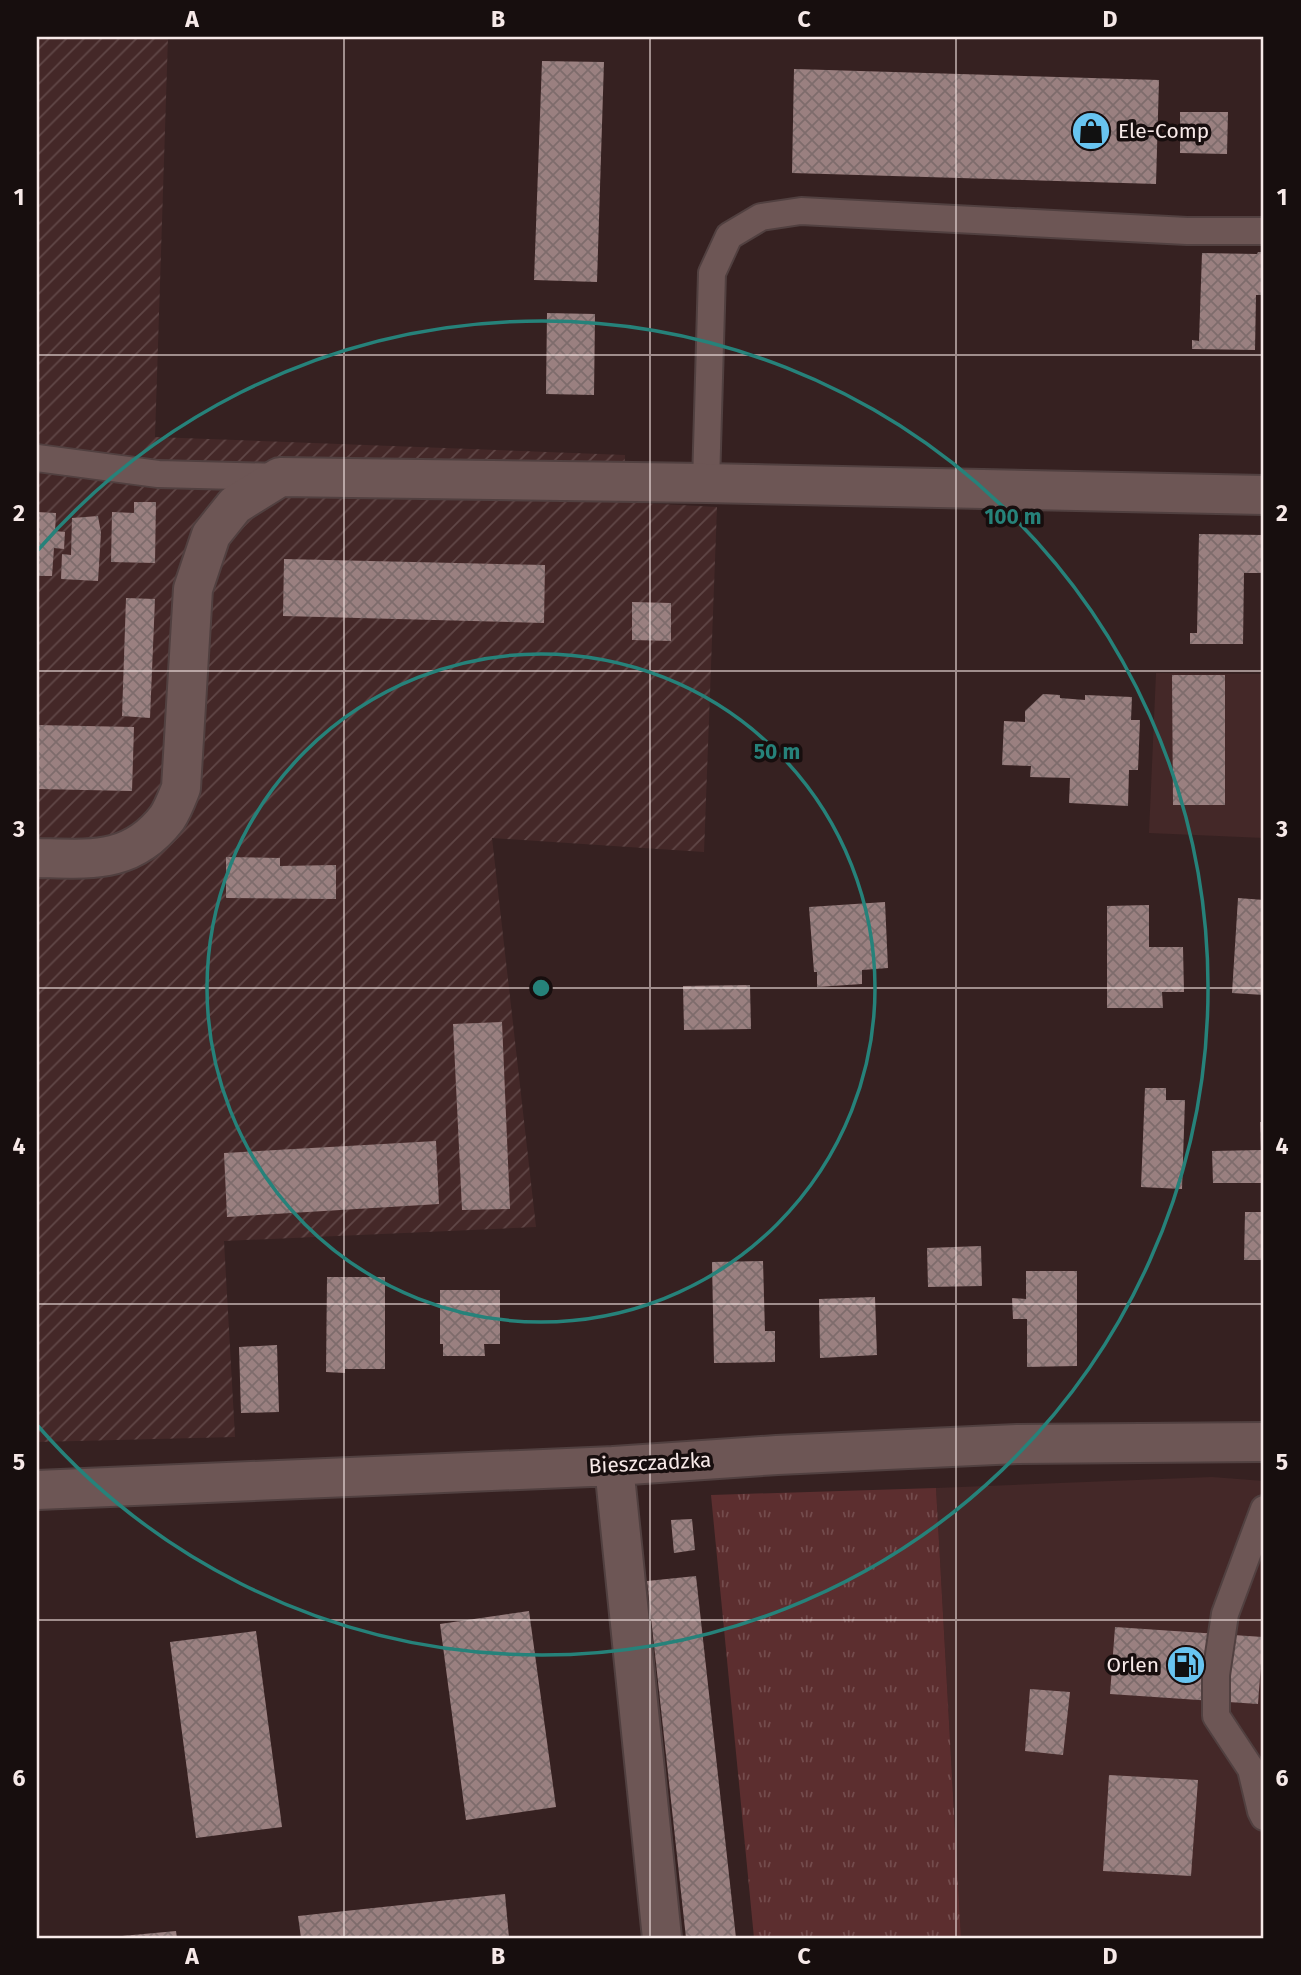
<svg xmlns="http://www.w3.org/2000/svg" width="1301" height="1975" viewBox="0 0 1301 1975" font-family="'Fira Sans',sans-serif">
<defs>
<pattern id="industrial-furrows" width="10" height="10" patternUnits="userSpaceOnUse" patternTransform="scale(1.75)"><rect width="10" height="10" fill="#442828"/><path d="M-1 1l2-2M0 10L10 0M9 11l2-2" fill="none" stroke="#604747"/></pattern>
<pattern id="grass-tufts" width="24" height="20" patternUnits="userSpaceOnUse" patternTransform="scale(1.75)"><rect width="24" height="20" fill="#5c2e2f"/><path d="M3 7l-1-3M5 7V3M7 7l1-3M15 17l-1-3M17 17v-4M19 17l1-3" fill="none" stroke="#744c4d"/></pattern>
<pattern id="building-cross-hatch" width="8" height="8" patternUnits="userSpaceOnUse" patternTransform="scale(1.75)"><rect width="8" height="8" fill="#9a8080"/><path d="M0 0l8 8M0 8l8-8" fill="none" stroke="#7e6c6c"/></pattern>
</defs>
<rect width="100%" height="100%" fill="#362121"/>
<path fill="#442828" d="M 1156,673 L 1264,674 L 1264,838 L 1149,833 Z
M 1212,1477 L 1264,1481 L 1264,1938 L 961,1938 L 936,1488 Z"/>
<path fill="url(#industrial-furrows)" d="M 37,37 L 168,37 L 155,437 L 625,455 L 623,502 L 717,507 L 704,852 L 492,838 L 536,1227 L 224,1241 L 235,1437 L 37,1442 Z"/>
<path fill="url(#grass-tufts)" d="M 936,1488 L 961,1938 L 754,1938 L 711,1495 Z"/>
<path fill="url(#building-cross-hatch)" d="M 542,61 L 604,62 L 597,282 L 534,280 Z
M 794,69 L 1159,80 L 1156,184 L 792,173 Z
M 1180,112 L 1228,112 L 1227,154 L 1180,153 Z
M 1258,252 L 1264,252 L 1264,295 L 1256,295 L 1255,350 L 1192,349 L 1192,340 L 1199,341 L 1202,253 L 1257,254 Z
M 547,313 L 595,314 L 594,395 L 546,394 Z
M 134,502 L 156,502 L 155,563 L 111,562 L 112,512 L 134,513 Z
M 37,512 L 56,513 L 55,531 L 65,532 L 64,549 L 54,548 L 52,576 L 37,576 Z
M 98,516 L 101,533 L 98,581 L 61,579 L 62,554 L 71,555 L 72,518 Z
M 1199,534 L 1263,535 L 1262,573 L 1244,573 L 1243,644 L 1190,644 L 1190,633 L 1197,633 Z
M 284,559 L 545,565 L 544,623 L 283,616 Z
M 126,598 L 155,599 L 150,718 L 122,716 Z
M 632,602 L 671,603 L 671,641 L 632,640 Z
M 1172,675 L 1225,675 L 1225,805 L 1173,805 Z
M 1043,694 L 1060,695 L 1060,698 L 1085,700 L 1085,695 L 1132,697 L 1131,720 L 1140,720 L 1138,770 L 1129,770 L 1128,806 L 1069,803 L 1070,778 L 1030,777 L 1031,766 L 1002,765 L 1004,721 L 1025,722 L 1025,711 Z
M 37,725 L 134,727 L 132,791 L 37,789 Z
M 226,857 L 280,858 L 280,866 L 336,865 L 336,899 L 226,898 Z
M 1238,898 L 1264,900 L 1264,995 L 1232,993 Z
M 885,902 L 888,968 L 862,970 L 862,984 L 817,987 L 817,972 L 814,972 L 809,907 Z
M 1149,905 L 1149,947 L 1183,947 L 1184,992 L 1162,992 L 1163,1008 L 1107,1008 L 1107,906 Z
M 750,985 L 751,1029 L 684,1030 L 683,986 Z
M 502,1022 L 510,1209 L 462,1210 L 453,1024 Z
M 1145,1088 L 1166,1088 L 1166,1100 L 1185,1100 L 1182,1189 L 1141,1187 Z
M 1260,1122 L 1264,1122 L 1264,1183 L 1213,1183 L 1212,1151 L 1261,1150 Z
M 436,1141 L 439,1204 L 227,1217 L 224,1153 Z
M 1245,1212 L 1264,1212 L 1264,1260 L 1244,1260 Z
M 981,1246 L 982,1286 L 928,1287 L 927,1248 Z
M 763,1261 L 765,1331 L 775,1331 L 775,1362 L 714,1363 L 712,1262 Z
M 1026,1271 L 1077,1271 L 1077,1366 L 1027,1367 L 1027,1319 L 1013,1319 L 1012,1298 L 1026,1299 Z
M 327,1277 L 385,1277 L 385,1369 L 345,1369 L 345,1373 L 326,1372 Z
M 440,1290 L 500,1290 L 500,1344 L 484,1344 L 485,1356 L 443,1356 L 443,1344 L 440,1344 Z
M 875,1297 L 877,1355 L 820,1358 L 819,1299 Z
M 277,1345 L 279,1412 L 241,1413 L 239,1347 Z
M 692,1519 L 695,1550 L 674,1553 L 671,1520 Z
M 696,1576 L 736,1938 L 686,1938 L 647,1581 Z
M 529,1611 L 556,1807 L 466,1820 L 440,1624 Z
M 1115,1627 L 1263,1637 L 1258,1704 L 1110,1694 Z
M 256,1631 L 282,1827 L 196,1838 L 170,1642 Z
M 1030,1689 L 1070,1692 L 1063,1755 L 1025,1751 Z
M 1109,1775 L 1198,1780 L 1191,1876 L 1103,1871 Z
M 505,1894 L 509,1938 L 301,1938 L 298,1916 Z
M 176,1931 L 177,1938 L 122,1938 L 122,1936 Z"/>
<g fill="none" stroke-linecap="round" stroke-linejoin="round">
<g stroke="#514040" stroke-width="30">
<path id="service" d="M 37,458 L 158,474 L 280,477
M 706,483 L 712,273 L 729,236 L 761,217 L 801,211 L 1187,231 L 1264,231
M 1264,1509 L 1225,1614 L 1216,1675 L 1216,1716 L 1251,1769 L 1261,1811 L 1264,1817"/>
</g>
<g stroke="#514040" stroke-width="42">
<path id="minor" d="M 37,858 C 89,859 131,865 167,818 C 173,809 177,798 181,788 L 193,589 L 211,535 L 235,505 L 280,477 L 706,483 L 1264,495
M 614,1466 L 662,1938
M 37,1490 L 614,1466 L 777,1455 L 1017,1444 L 1264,1442"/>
</g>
<use href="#service" stroke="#6d5655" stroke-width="26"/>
<use href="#minor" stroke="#6d5655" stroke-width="38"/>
</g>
<path fill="none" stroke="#f7e9e8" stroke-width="2" stroke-opacity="0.55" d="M 344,37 L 344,1938M 650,37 L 650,1938M 956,37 L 956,1938M 37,355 L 1264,355M 37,671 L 1264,671M 37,988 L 1264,988M 37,1304 L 1264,1304M 37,1620 L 1264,1620"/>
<g fill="none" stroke="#26827a" stroke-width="3.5">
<circle cx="541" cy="988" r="334"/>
<path d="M38 550A667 667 0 1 1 38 1426"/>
</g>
<defs>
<g id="shop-disc" transform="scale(2.0125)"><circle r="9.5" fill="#68c4f0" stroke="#170e0e"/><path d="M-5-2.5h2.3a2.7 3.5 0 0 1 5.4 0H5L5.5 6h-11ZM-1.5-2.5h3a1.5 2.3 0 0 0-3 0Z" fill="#111"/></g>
<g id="fuel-disc" transform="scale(2.0125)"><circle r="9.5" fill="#68c4f0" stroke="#170e0e"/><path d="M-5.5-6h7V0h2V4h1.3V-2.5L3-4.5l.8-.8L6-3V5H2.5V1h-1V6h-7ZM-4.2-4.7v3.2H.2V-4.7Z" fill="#111"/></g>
</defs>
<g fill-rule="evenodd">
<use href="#shop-disc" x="1091" y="131"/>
<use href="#fuel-disc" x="1186" y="1665"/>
</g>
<g text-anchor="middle" stroke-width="7" stroke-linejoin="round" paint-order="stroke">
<g font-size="21" fill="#f7e9e8" stroke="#170e0e" text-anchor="start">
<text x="1118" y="138">Ele-Comp</text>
<text x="1159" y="1672" text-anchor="end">Orlen</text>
</g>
<g font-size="21" fill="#f7e9e8" stroke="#170e0e">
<text transform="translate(650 1463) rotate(-3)" y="7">Bieszczadzka</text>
</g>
</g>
<circle cx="541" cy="988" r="10" fill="#26827a" stroke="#170e0e" stroke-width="3.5"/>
<g font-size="21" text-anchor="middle" font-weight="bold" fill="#26827a" stroke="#170e0e" stroke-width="7" stroke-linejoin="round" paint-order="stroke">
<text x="1013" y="524">100 m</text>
<text x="777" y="759">50 m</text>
</g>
<rect width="1301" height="1975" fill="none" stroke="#170e0e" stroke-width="77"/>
<rect x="38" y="38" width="1224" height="1899" fill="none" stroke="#f7e9e8" stroke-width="2.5"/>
<g font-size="23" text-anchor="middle" font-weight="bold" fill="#f7e9e8">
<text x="192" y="27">A</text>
<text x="498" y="27">B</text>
<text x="804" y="27">C</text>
<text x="1110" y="27">D</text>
<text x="19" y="205">1</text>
<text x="1282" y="205">1</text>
<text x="19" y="521">2</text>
<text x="1282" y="521">2</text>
<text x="19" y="837">3</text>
<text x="1282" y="837">3</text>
<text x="19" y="1154">4</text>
<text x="1282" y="1154">4</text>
<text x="19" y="1470">5</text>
<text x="1282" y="1470">5</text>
<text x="19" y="1786">6</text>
<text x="1282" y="1786">6</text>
<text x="192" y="1964">A</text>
<text x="498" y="1964">B</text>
<text x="804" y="1964">C</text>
<text x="1110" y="1964">D</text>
</g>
</svg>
